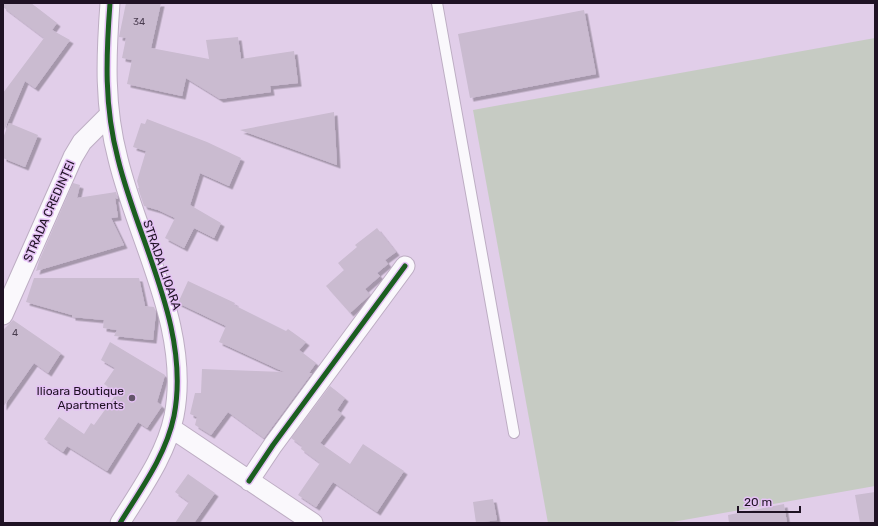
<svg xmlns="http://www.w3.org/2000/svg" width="878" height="526" viewBox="0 0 878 526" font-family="Rubik,sans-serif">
<defs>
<filter id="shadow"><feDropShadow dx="3.5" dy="3.5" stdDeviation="0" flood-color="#0004"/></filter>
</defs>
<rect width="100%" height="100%" fill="#e1cee9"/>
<path fill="#c6cbc3" d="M 875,38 L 875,486 L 667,523 L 548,523 L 473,110 Z"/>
<path fill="#cabbd0" filter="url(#shadow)" d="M 3,3 L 31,3 L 57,23 L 52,30 L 70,40 L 35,88 L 25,81 L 3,133 L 3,93 L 44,38 L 3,7 Z
M 126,3 L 161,3 L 151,48 L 209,59 L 206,40 L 238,37 L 241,59 L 294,51 L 298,83 L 270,86 L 271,92 L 220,99 L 186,78 L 182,96 L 127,84 L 132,60 L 122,58 L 126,38 L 119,37 Z
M 584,10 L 596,74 L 470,98 L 458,34 Z
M 334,112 L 337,165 L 240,130 Z
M 147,119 L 207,142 L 241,158 L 229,186 L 200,173 L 190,205 L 221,223 L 214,238 L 194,228 L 184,248 L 165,238 L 175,218 L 158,210 L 144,206 L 138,188 L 139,188 L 137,181 L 146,151 L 133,147 L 141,123 L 145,124 Z
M 9,123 L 38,135 L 25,167 L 3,158 L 3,138 Z
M 73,183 L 80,185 L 77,198 L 116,192 L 118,199 L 115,198 L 118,217 L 111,218 L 124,245 L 36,271 L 39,261 Z
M 377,228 L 396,252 L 385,260 L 388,264 L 377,273 L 380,276 L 365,289 L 370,295 L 350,313 L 326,286 L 344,270 L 338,263 L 357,247 L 355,245 Z
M 34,278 L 139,278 L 145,306 L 154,307 L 156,312 L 153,340 L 114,336 L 117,330 L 103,328 L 104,320 L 72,317 L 72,315 L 26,302 Z
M 188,281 L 235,303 L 234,305 L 286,331 L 288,329 L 306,342 L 299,350 L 316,363 L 309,373 L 312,373 L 264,438 L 228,412 L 211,435 L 195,425 L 197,417 L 190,414 L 195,393 L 201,393 L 202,369 L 284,372 L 219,342 L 226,326 L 178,303 Z
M 13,320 L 61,353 L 48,373 L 34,363 L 3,407 L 3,330 Z
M 110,342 L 165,375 L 157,402 L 162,406 L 147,428 L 138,422 L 107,471 L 67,446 L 63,452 L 44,439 L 59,417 L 84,434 L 91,423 L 94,425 L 117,393 L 104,384 L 115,368 L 101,360 Z
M 330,386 L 345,398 L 337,410 L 342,414 L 320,443 L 350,464 L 363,444 L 404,471 L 377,512 L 333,482 L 316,507 L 298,495 L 320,463 L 301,449 L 302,446 L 291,438 Z
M 188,474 L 215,493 L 194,523 L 175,523 L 189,502 L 175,492 Z
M 875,492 L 875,523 L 860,523 L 855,495 Z
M 493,499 L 497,520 L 476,523 L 473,502 Z
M 784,504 L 787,523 L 729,523 L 728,515 Z"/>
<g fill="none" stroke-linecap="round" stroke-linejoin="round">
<g stroke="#bdadc3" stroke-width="12">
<path id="service" d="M 437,3 L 514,433"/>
</g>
<g stroke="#bdadc3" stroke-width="21">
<path id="minor" d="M 110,3 C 106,57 104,106 118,159 C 138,242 191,329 174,416 C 166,455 141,489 120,523
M 3,315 L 73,157 L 82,142 L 109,115
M 171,428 L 313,523
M 249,481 L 273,445 L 405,266"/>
</g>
<use href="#service" stroke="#faf8fc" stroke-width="10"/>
<use href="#minor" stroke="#faf8fc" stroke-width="19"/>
<g stroke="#e5c2f5" stroke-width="8">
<path id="cycleway" d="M 110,3 C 106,57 104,106 118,159 C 138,242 191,329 174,416 C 166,455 141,489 120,523
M 249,481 L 273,445 L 405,266"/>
</g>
<use href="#cycleway" stroke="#1b5e20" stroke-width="5"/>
</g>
<circle fill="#635469" stroke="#e5c2f5" stroke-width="1.5" cx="132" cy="398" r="4"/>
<g text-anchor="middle" stroke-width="3" stroke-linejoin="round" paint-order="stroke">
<g font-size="10" fill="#4a3d50">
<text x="139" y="25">34</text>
<text x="15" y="336">4</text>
</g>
<g font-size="12" fill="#1f1224" stroke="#e5c2f5">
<text transform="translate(49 211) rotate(-66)" y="4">STRADA CREDINȚEI</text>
<text transform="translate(162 265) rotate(71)" y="4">STRADA ILIOARA</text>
</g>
<g font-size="12" fill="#1f1224" stroke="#e5c2f5" text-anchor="end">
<text x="124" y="395">Ilioara Boutique<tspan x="124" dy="14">Apartments</tspan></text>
</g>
</g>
<rect width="878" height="526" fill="none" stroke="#1f1224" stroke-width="8"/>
<path d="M738 506v6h62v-6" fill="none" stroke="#1f1224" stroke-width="2"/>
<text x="744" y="506" font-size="12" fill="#1f1224" stroke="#e5c2f5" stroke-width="3" paint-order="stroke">20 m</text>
</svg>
